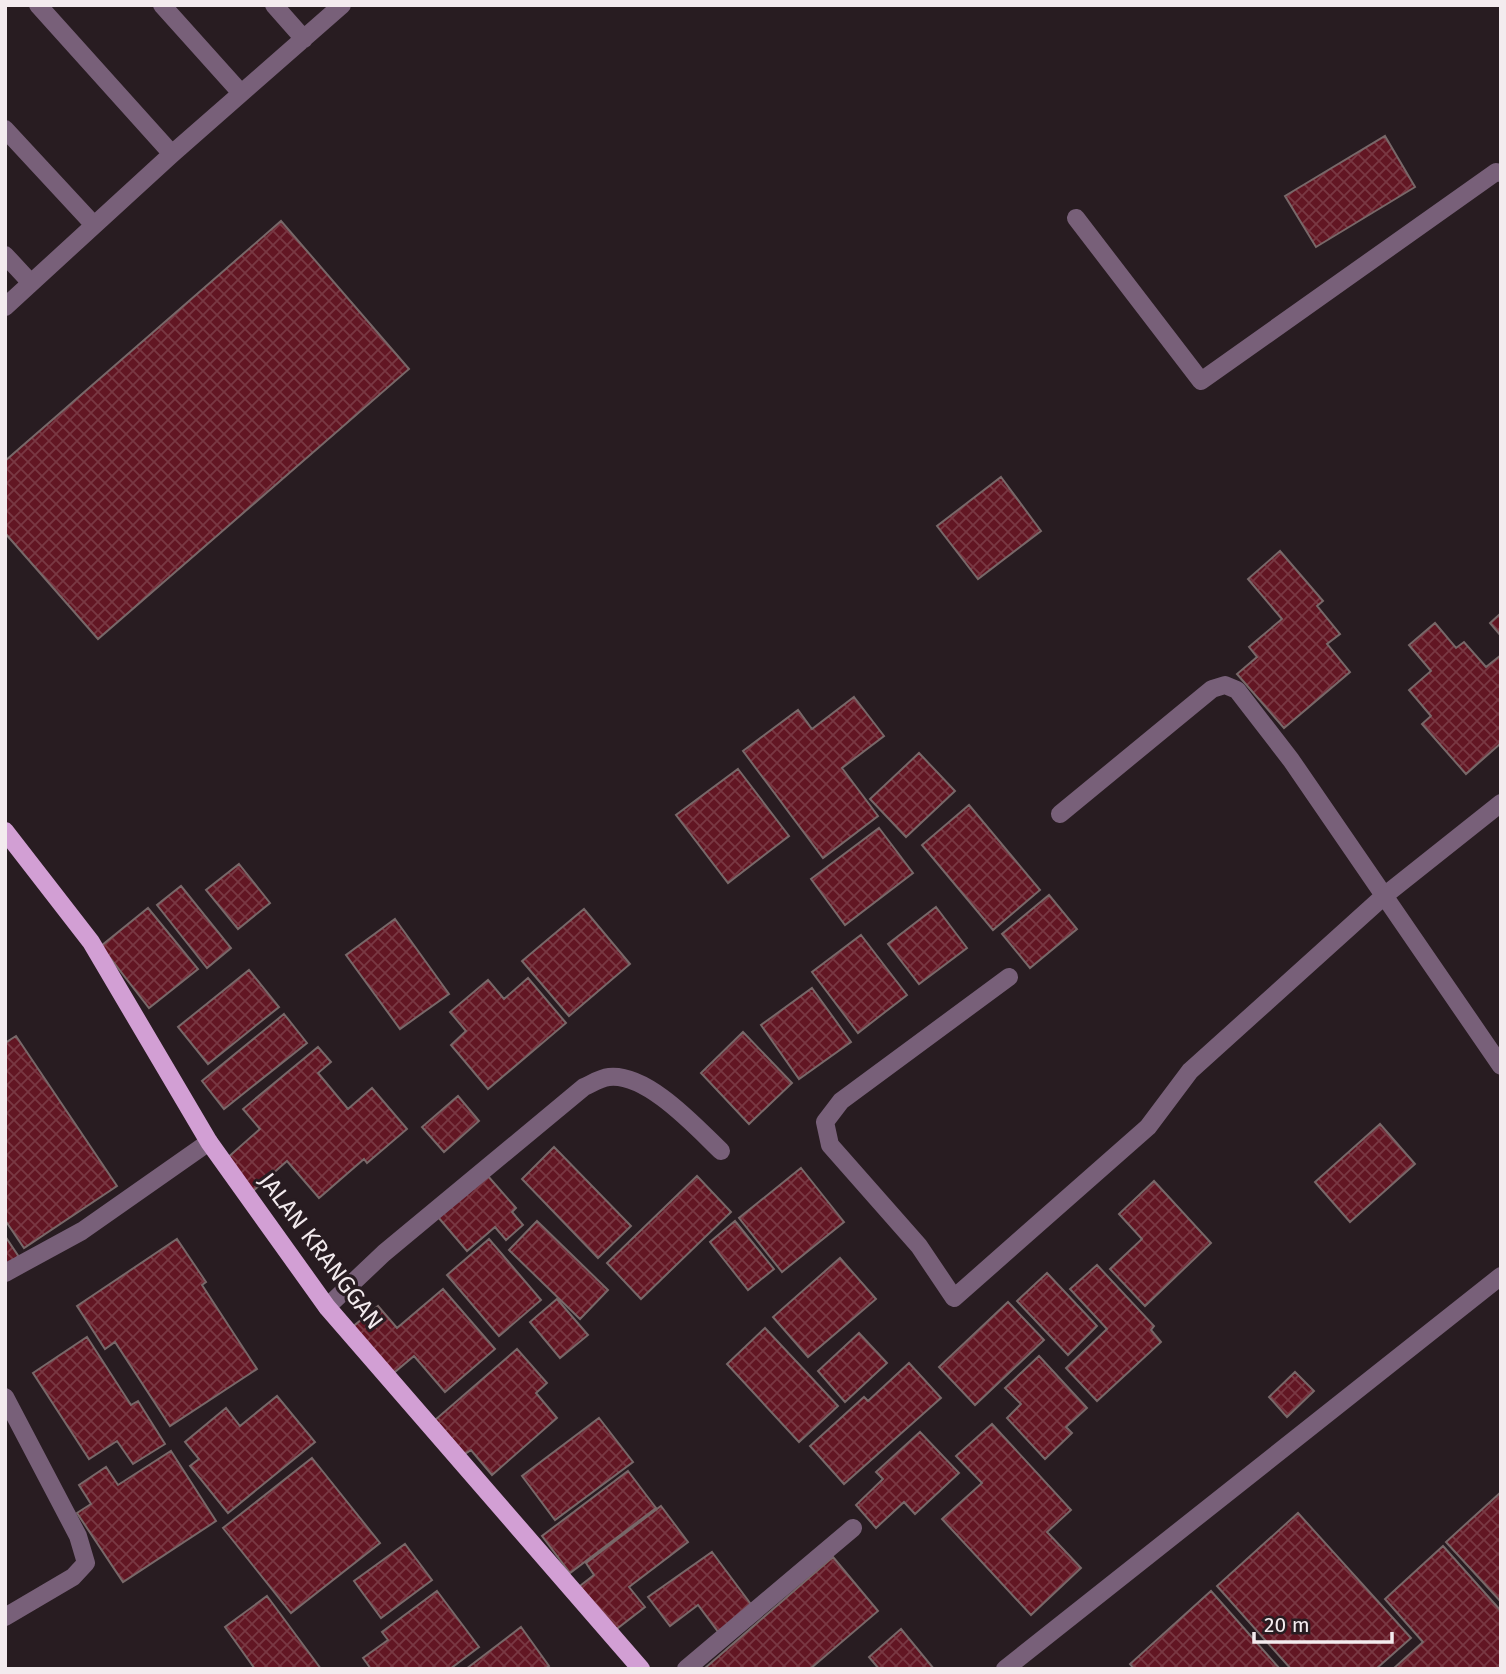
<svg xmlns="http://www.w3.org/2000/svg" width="1506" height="1674" viewBox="0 0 1506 1674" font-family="'Fira Sans',sans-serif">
<defs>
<pattern id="building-cross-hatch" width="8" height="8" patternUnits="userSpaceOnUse" patternTransform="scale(1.75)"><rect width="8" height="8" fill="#621623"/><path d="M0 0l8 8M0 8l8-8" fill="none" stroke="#793843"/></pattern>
</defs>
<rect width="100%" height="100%" fill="#281c21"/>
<path fill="url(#building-cross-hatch)" stroke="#786869" stroke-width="2" d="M 1385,136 L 1415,187 L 1316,247 L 1285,196 Z
M 281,221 L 409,369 L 98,639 L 5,533 L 5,461 Z
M 1001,477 L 1041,531 L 978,579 L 937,526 Z
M 1280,551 L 1323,601 L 1317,606 L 1340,634 L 1327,644 L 1350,672 L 1284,728 L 1237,674 L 1257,657 L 1249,647 L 1282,619 L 1248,579 Z
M 1501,613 L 1501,636 L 1490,623 Z
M 1435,623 L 1456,648 L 1464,642 L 1486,667 L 1501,655 L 1501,743 L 1466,774 L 1422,724 L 1431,716 L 1409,690 L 1431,671 L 1409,645 Z
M 854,697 L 884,736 L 842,768 L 878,816 L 823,858 L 743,751 L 798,710 L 812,729 Z
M 919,753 L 955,791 L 906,837 L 870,799 Z
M 738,769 L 789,836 L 728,883 L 676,815 Z
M 969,805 L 1040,890 L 993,930 L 922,845 Z
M 879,828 L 913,873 L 845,925 L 811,879 Z
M 239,864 L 270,903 L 238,929 L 206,890 Z
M 181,886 L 231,948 L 207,968 L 157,905 Z
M 1049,895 L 1077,929 L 1030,968 L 1002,934 Z
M 936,907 L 967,948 L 919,984 L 888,944 Z
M 148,908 L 198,969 L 149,1008 L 101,946 Z
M 584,909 L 630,964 L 569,1016 L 522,961 Z
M 395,919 L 449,994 L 400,1029 L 346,955 Z
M 861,935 L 907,995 L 858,1033 L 812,972 Z
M 249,970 L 279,1007 L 208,1064 L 178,1027 Z
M 528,978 L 566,1023 L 488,1089 L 451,1045 L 466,1031 L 450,1012 L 488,980 L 504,999 Z
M 812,988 L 851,1042 L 799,1079 L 761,1025 Z
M 284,1014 L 307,1043 L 224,1109 L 202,1081 Z
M 743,1032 L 792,1083 L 749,1124 L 701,1073 Z
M 16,1036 L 117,1186 L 24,1248 L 5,1220 L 5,1043 Z
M 318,1047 L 331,1062 L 318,1073 L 348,1109 L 372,1088 L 407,1129 L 367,1163 L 364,1159 L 319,1198 L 287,1161 L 253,1191 L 226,1159 L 260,1129 L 243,1109 Z
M 458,1096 L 479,1121 L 444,1152 L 422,1127 Z
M 1380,1124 L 1415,1164 L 1350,1222 L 1315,1182 Z
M 554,1147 L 631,1226 L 598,1258 L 522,1179 Z
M 801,1168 L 844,1222 L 782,1272 L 739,1218 Z
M 487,1175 L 516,1208 L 512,1212 L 523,1225 L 506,1240 L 495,1227 L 467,1251 L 438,1217 Z
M 697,1176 L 731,1212 L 641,1299 L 607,1263 Z
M 1154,1181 L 1211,1243 L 1145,1306 L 1110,1269 L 1142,1239 L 1119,1214 Z
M 537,1221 L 608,1290 L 580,1319 L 509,1250 Z
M 735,1221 L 774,1269 L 748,1290 L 710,1242 Z
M 5,1236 L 19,1257 L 5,1266 Z
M 177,1239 L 206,1282 L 202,1285 L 257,1369 L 170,1426 L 115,1342 L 105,1349 L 77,1306 Z
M 489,1239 L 541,1300 L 499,1336 L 447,1275 Z
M 840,1258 L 876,1299 L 808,1357 L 773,1317 Z
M 1097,1265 L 1154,1326 L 1151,1330 L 1161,1342 L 1097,1401 L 1066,1368 L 1107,1329 L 1070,1289 Z
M 1047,1273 L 1097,1326 L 1068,1355 L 1017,1301 Z
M 443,1289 L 495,1349 L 445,1392 L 414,1356 L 390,1376 L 350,1329 L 378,1306 L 397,1328 Z
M 557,1299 L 588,1335 L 560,1358 L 530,1322 Z
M 1008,1302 L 1044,1340 L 975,1405 L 939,1367 Z
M 765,1328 L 838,1406 L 799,1442 L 727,1364 Z
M 859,1333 L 887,1363 L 845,1402 L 818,1371 Z
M 87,1337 L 131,1405 L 138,1401 L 165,1444 L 133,1464 L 117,1441 L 89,1459 L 33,1373 Z
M 517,1349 L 547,1383 L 536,1393 L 557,1418 L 492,1475 L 471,1450 L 465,1454 L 435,1420 Z
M 1039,1356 L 1087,1408 L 1066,1427 L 1072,1433 L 1045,1459 L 1007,1418 L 1021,1404 L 1005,1388 Z
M 909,1363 L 941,1398 L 844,1484 L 810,1446 L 864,1397 L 868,1401 Z
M 1295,1372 L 1314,1391 L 1287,1417 L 1269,1397 Z
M 277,1396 L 315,1442 L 228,1513 L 190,1466 L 199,1459 L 185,1442 L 226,1408 L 240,1426 Z
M 599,1418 L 633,1462 L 555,1520 L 522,1476 Z
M 992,1424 L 1071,1510 L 1047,1532 L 1081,1568 L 1031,1615 L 942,1519 L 982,1483 L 956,1456 Z
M 920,1432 L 959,1473 L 915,1514 L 904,1502 L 876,1528 L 856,1505 L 883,1479 L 876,1472 Z
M 171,1451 L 216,1521 L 123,1582 L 77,1513 L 91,1504 L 79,1485 L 106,1467 L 118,1485 Z
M 312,1458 L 380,1543 L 291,1613 L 223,1528 Z
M 628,1471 L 656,1508 L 570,1573 L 542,1536 Z
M 1500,1493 L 1501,1494 L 1501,1602 L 1446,1542 Z
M 661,1506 L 688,1542 L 629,1587 L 645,1607 L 614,1631 L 580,1586 L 594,1575 L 586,1563 Z
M 1298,1513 L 1411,1638 L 1376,1669 L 1291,1669 L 1217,1586 Z
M 405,1544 L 432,1580 L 381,1618 L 354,1581 Z
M 1443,1546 L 1501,1611 L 1501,1669 L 1393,1669 L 1423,1642 L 1385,1599 Z
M 712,1552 L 753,1607 L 719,1633 L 698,1605 L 670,1626 L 648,1597 Z
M 833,1557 L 878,1611 L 810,1669 L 704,1669 Z
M 437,1591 L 479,1647 L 450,1669 L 371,1669 L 363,1658 L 388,1640 L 382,1632 Z
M 1211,1591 L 1280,1669 L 1134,1669 L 1130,1664 Z
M 267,1596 L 321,1669 L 255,1669 L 225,1627 Z
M 521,1627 L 549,1666 L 545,1669 L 466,1669 Z
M 901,1629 L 934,1669 L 879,1669 L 869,1657 Z"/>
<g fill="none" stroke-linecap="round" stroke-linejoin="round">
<path stroke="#786079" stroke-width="18" d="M 38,5 L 172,154
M 162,5 L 241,93
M 274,5 L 304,39
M 5,129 L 94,225
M 1076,218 L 1201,381 L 1496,172 L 1501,173
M 5,255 L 31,283
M 5,307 L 172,154 L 342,5
M 1060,814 L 1212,689 L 1225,685 L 1237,690 L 1291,760 L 1501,1066
M 1009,977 L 841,1101 L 825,1122 L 830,1145 L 919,1246 L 954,1298 L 1148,1127 L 1190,1071 L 1384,896 L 1501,803
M 5,1273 L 82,1231 L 209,1142
M 327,1307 L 384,1253 L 584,1087 C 591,1084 600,1078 609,1077 C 647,1073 695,1126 721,1151
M 5,1397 L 78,1536 L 86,1563 L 73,1577 L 5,1617
M 686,1669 L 853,1528
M 1005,1669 L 1501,1276"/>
<path stroke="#d29fd4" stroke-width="18" d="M 5,831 L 91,942 L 209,1142 L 327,1307 L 641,1669"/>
</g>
<g text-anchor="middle" stroke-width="6" stroke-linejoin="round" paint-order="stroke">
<g font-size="24" fill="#f3ebee" stroke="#281c21">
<text transform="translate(321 1251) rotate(53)" y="8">JALAN KRANGGAN</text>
</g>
</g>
<rect width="1506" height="1674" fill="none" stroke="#f3ebee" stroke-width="14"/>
<path d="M1254 1632v10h138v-10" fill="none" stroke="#f3ebee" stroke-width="3.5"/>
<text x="1264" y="1632" font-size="21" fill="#f3ebee" stroke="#281c21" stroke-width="5" paint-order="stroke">20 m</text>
</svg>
